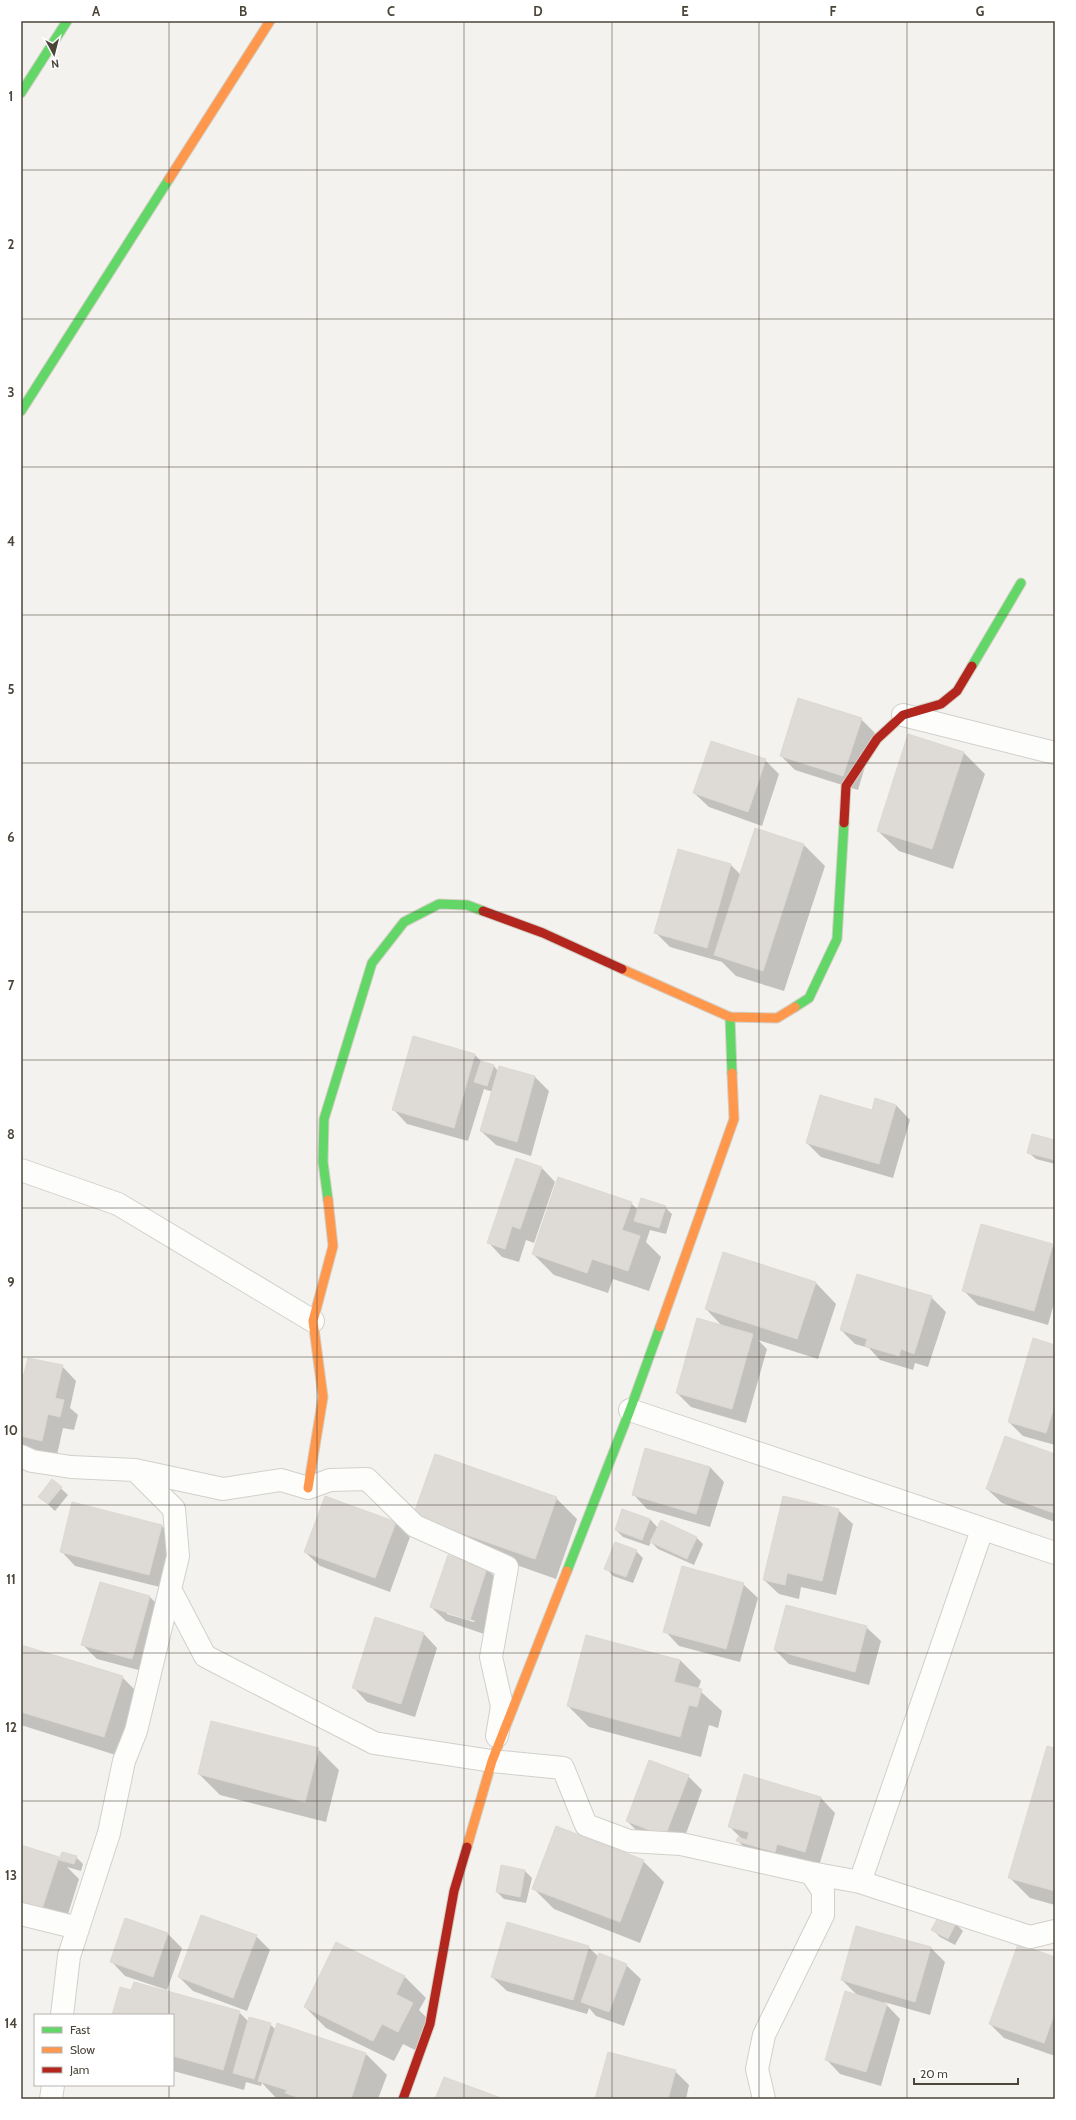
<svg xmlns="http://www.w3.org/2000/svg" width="1076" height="2120" viewBox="0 0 1076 2120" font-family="Cabin,sans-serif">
<rect width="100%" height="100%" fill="#f4f2ee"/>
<path fill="#0003" fill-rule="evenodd" d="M 861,719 L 875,733 L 858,790 L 795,770 L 781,756 Z
M 964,753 L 985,774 L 953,869 L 899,851 L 878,831 Z
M 765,760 L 779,774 L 762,826 L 709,807 L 694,793 Z
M 755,830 L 804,845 L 825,866 L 784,991 L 736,976 L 722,962 L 670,947 L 656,933 L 731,865 L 741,875 Z
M 413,1037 L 475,1055 L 482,1062 L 494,1066 L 498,1071 L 535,1077 L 549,1091 L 531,1156 L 496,1145 L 481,1131 L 493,1092 L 484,1089 L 468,1141 L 407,1124 L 393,1109 Z
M 896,1105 L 910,1120 L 893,1178 L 821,1157 L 807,1143 Z
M 1055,1141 L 1055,1164 L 1036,1159 L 1028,1152 Z
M 541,1167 L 555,1182 L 534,1243 L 526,1240 L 519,1262 L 502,1257 L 488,1242 Z
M 631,1203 L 638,1210 L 665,1207 L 672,1214 L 666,1234 L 650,1230 L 646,1242 L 661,1257 L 649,1291 L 613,1279 L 608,1293 L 554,1275 L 533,1254 Z
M 1052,1245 L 1055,1247 L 1055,1300 L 1048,1325 L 978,1305 L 964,1291 Z
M 816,1283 L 836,1304 L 818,1359 L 758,1340 L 767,1349 L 746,1423 L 691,1407 L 677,1393 L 723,1327 L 706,1309 Z
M 931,1297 L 946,1312 L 928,1367 L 915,1363 L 913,1370 L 880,1360 L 869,1348 L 855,1344 L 841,1330 Z
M 1055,1346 L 1055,1445 L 1023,1436 L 1009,1422 Z
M 62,1366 L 76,1381 L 70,1408 L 78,1415 L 74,1430 L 63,1428 L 57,1455 L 25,1447 L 21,1444 L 21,1389 Z
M 1006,1437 L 1055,1455 L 1055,1522 L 1002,1503 L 987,1489 Z
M 710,1467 L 724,1482 L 710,1527 L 647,1509 L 633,1494 Z
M 52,1480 L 68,1495 L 55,1511 L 40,1497 Z
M 556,1498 L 577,1519 L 556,1579 L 435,1536 L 414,1516 Z
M 73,1503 L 162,1526 L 176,1540 L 164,1588 L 75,1566 L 61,1551 Z
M 838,1510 L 853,1524 L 836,1595 L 801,1587 L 799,1599 L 779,1594 L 764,1580 Z
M 650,1519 L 658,1528 L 696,1537 L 703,1544 L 694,1565 L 658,1549 L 651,1542 L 649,1546 L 623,1537 L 616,1530 Z
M 396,1523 L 410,1537 L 390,1592 L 320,1566 L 305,1552 Z
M 636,1551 L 643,1558 L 633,1583 L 613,1576 L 606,1568 Z
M 487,1569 L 501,1583 L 484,1634 L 446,1621 L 431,1607 ZM 447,1612 L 475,1621 L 474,1622 L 447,1614 Z
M 100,1583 L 150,1597 L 164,1611 L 146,1672 L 97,1659 L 82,1644 Z
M 743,1584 L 758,1598 L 740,1662 L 679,1646 L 665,1631 Z
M 866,1627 L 881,1641 L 869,1685 L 789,1664 L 775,1650 Z
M 423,1633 L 437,1648 L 415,1717 L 367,1702 L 353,1687 Z
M 21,1646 L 122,1677 L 143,1698 L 125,1758 L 21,1725 Z
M 680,1660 L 701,1681 L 698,1689 L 722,1711 L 718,1728 L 709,1725 L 701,1757 L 589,1727 L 568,1706 Z
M 318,1749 L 339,1770 L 326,1822 L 220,1795 L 199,1774 Z
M 1055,1749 L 1055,1905 L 1030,1898 L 1009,1877 Z
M 688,1776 L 702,1790 L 680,1850 L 641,1835 L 627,1821 Z
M 821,1798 L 835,1813 L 819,1866 L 752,1855 L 738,1841 L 742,1839 L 729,1826 Z
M 21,1846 L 60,1860 L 76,1857 L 83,1864 L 81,1871 L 67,1867 L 79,1879 L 63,1930 L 21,1916 Z
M 643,1861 L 664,1882 L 640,1943 L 554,1909 L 533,1888 Z
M 502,1866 L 525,1871 L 532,1878 L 526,1903 L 504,1899 L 497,1892 Z
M 956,1924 L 963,1931 L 955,1945 L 940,1937 L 933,1930 Z
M 167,1933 L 182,1948 L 167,1990 L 125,1976 L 111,1961 Z
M 256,1936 L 270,1950 L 247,2011 L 193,1991 L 179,1977 Z
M 588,1947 L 599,1957 L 626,1965 L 641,1979 L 624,2026 L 596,2016 L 589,2008 L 587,2014 L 507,1991 L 492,1977 Z
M 931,1948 L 945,1962 L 930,2015 L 884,2002 L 900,2019 L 881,2086 L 840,2074 L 826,2059 L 858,1996 L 842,1980 Z
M 1055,1958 L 1055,2056 L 1004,2038 L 990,2024 Z
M 405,1977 L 426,1998 L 419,2010 L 433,2024 L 419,2052 L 403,2044 L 394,2061 L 326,2028 L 305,2007 Z
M 239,2012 L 249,2022 L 270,2024 L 276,2030 L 366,2054 L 387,2075 L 378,2099 L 277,2099 L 262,2083 L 261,2086 L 246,2082 L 244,2090 L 173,2071 L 173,2015 L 113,2015 Z
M 675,2071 L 689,2085 L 686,2099 L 596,2099 Z"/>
<path fill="#dedbd6" stroke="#dcd9d4" d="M 798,698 L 862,718 L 843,776 L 780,756 Z
M 908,734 L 964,752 L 932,849 L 877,831 Z
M 711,741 L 766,759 L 748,812 L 693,793 Z
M 755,828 L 804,844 L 763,971 L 714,955 Z
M 678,849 L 731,864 L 707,948 L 654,933 Z
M 413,1036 L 475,1054 L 454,1128 L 392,1110 Z
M 481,1061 L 494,1065 L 487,1086 L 474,1082 Z
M 499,1066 L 535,1076 L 517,1142 L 480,1131 Z
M 820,1095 L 872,1110 L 875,1098 L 896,1105 L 879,1164 L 806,1143 Z
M 1032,1134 L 1055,1140 L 1055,1160 L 1027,1153 Z
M 516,1158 L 542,1167 L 520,1229 L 512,1226 L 505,1249 L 487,1243 Z
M 558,1177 L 632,1202 L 622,1230 L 640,1236 L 628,1271 L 592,1259 L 587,1273 L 532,1254 Z
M 641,1198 L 666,1206 L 659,1228 L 634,1221 Z
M 981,1224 L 1053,1244 L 1034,1311 L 962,1291 Z
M 723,1252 L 816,1282 L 797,1339 L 705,1309 Z
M 857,1274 L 932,1296 L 914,1354 L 901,1349 L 899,1356 L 865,1346 L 867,1339 L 840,1330 Z
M 697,1318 L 753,1334 L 732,1409 L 676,1393 Z
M 1033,1338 L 1055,1345 L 1055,1404 L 1046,1433 L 1008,1422 Z
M 28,1358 L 63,1365 L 55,1398 L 64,1400 L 60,1417 L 48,1414 L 42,1441 L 21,1436 L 21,1385 Z
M 1005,1436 L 1055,1454 L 1054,1513 L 986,1489 Z
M 645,1448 L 710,1467 L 696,1514 L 632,1495 Z
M 435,1454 L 557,1497 L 535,1559 L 413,1516 Z
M 52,1479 L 62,1487 L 48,1504 L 38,1497 Z
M 325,1496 L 396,1522 L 375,1578 L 304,1552 Z
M 783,1496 L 839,1509 L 822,1581 L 787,1573 L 785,1585 L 763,1580 Z
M 72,1502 L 162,1525 L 149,1575 L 60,1552 Z
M 622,1509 L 650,1519 L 642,1540 L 615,1530 Z
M 661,1520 L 697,1537 L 687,1559 L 650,1542 Z
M 615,1542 L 637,1550 L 626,1577 L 604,1569 Z
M 448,1555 L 487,1568 L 470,1620 L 430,1607 Z
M 682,1566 L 744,1583 L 726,1649 L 663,1632 Z
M 100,1582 L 150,1596 L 132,1659 L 81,1645 Z
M 786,1605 L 867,1626 L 855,1672 L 774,1650 Z
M 375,1617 L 424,1633 L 401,1704 L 352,1688 Z
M 586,1635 L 680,1660 L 674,1682 L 702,1689 L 697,1707 L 689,1705 L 680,1737 L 567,1706 Z
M 21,1645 L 123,1676 L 104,1737 L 21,1712 Z
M 211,1721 L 319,1748 L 305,1802 L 198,1774 Z
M 1047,1746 L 1055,1748 L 1055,1891 L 1008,1878 Z
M 649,1760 L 689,1775 L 665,1836 L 626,1821 Z
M 744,1774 L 821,1797 L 805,1852 L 777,1844 L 775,1852 L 736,1841 L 738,1837 L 747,1840 L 749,1832 L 728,1827 Z
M 556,1826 L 644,1860 L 620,1922 L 532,1889 Z
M 21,1845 L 59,1857 L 42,1909 L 21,1902 Z
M 62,1852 L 77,1856 L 74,1864 L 59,1860 Z
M 501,1865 L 525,1870 L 520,1897 L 496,1892 Z
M 940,1914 L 956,1923 L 948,1939 L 931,1930 Z
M 201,1915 L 257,1935 L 233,1998 L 178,1977 Z
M 125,1918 L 168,1933 L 153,1977 L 110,1962 Z
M 507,1922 L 589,1946 L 573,2000 L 491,1977 Z
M 856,1926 L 931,1947 L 915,2002 L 841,1980 Z
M 336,1942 L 405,1976 L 396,1994 L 413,2003 L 398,2032 L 382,2024 L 373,2041 L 304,2007 Z
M 1018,1944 L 1055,1957 L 1055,2012 L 1044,2043 L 989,2024 Z
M 599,1953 L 627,1964 L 609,2012 L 581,2002 Z
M 134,1982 L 240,2011 L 223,2070 L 173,2056 L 173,2015 L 112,2015 L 120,1987 L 131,1990 Z
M 845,1991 L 887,2004 L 866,2072 L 825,2060 Z
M 249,2017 L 271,2023 L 254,2079 L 233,2073 Z
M 277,2023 L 366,2053 L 351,2099 L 302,2099 L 285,2093 L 287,2090 L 258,2081 Z
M 608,2052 L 676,2070 L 668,2099 L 595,2099 Z
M 444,2077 L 504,2099 L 435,2099 Z"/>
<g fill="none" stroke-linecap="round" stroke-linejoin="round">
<g stroke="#d2d0cb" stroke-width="24">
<path id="street" d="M 903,715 L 1055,753
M 21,1170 L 118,1204 L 313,1321
M 630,1410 L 1055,1553
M 21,1456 L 32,1461 L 71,1467 L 135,1470 L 223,1489 L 281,1480 L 308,1488 L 330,1480 L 367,1479 L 415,1526 L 507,1567 L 491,1657 L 502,1706 L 497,1736
M 171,1591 L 205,1656 L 374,1743 L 492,1761 L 563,1768 L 586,1825 L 629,1841 L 681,1844 L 811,1873 L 860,1882 L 1030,1937 L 1055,1931
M 860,1882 L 982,1530
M 21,1914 L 78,1928
M 62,2015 L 69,1956 L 109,1833 L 124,1761 L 136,1731 L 178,1556 L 174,1509 L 135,1470
M 51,2099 L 53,2085
M 764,2099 L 757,2069 L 764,2035 L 823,1915 L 823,1891 L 811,1873"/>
</g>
<g stroke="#d3cfc5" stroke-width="11">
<path id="fast" d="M 21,93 L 67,21
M 21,411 L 169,179
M 972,666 L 1021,583
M 795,1007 L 809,998 L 837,939 L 844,823
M 730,1017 L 732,1073
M 328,1200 L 323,1162 L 324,1119 L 372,963 L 404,922 L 439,904 L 467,905 L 483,911
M 567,1571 L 630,1410 L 660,1327"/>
</g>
<g stroke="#d3cfc5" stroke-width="11">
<path id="slow" d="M 169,179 L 270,21
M 622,969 L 730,1017 L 777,1018 L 795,1007
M 660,1327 L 734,1119 L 732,1073
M 308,1488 L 323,1397 L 313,1321 L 333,1246 L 328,1200
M 467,1847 L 492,1761 L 567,1571"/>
</g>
<g stroke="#d3cfc5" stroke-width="11">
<path id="jam" d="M 844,823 L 846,786 L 877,739 L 903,715 L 941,704 L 957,691 L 972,666
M 483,911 L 543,933 L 622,969
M 403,2099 L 430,2024 L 454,1891 L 467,1847"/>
</g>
<use href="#street" stroke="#fdfdfc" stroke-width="22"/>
<use href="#fast" stroke="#63d668" stroke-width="9"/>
<use href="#slow" stroke="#ff974d" stroke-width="9"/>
<use href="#jam" stroke="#b3261e" stroke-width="9"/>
</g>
<path fill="none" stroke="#4b4439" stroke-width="1" stroke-opacity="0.55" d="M 169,21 L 169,2015M 317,21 L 317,2099M 464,21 L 464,2099M 612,21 L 612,2099M 759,21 L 759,2099M 907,21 L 907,2099M 21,170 L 1055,170M 21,319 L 1055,319M 21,467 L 1055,467M 21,615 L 1055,615M 21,763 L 1055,763M 21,912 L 1055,912M 21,1060 L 1055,1060M 21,1208 L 1055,1208M 21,1357 L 1055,1357M 21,1505 L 1055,1505M 21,1653 L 1055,1653M 21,1801 L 1055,1801M 21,1950 L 1055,1950M 169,2085 L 169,2099"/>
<rect width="1076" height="2120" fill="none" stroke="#ffffff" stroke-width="44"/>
<rect x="34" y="2014" width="140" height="72" fill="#ffffff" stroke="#b7b4b0"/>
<rect x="42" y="2027" width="20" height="6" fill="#63d668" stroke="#b7b4b0"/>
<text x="70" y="2034" font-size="12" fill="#4b4439">Fast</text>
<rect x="42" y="2047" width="20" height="6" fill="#ff974d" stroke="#b7b4b0"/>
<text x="70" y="2054" font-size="12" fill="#4b4439">Slow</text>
<rect x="42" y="2067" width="20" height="6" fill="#b3261e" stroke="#b7b4b0"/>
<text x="70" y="2074" font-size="12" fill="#4b4439">Jam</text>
<g transform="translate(54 54) rotate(173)" stroke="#ffffff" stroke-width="3" paint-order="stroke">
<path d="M0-3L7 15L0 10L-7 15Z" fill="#4b4439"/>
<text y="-6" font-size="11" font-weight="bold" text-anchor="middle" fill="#4b4439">N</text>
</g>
<path d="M914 2078v6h104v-6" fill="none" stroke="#4b4439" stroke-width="2"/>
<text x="920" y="2078" font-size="12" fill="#4b4439" stroke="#ffffff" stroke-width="3" paint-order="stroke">20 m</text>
<rect x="22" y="22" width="1032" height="2076" fill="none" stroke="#4b4439" stroke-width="1.5"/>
<g font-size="13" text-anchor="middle" font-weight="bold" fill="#4b4439">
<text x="96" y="16">A</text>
<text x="243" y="16">B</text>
<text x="391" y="16">C</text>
<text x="538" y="16">D</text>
<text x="685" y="16">E</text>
<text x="833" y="16">F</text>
<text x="980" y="16">G</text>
<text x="11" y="101">1</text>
<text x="11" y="249">2</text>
<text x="11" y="397">3</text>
<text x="11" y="546">4</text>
<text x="11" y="694">5</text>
<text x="11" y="842">6</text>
<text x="11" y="990">7</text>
<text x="11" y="1139">8</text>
<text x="11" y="1287">9</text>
<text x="11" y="1435">10</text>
<text x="11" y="1584">11</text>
<text x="11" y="1732">12</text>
<text x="11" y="1880">13</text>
<text x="11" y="2028">14</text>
</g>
</svg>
